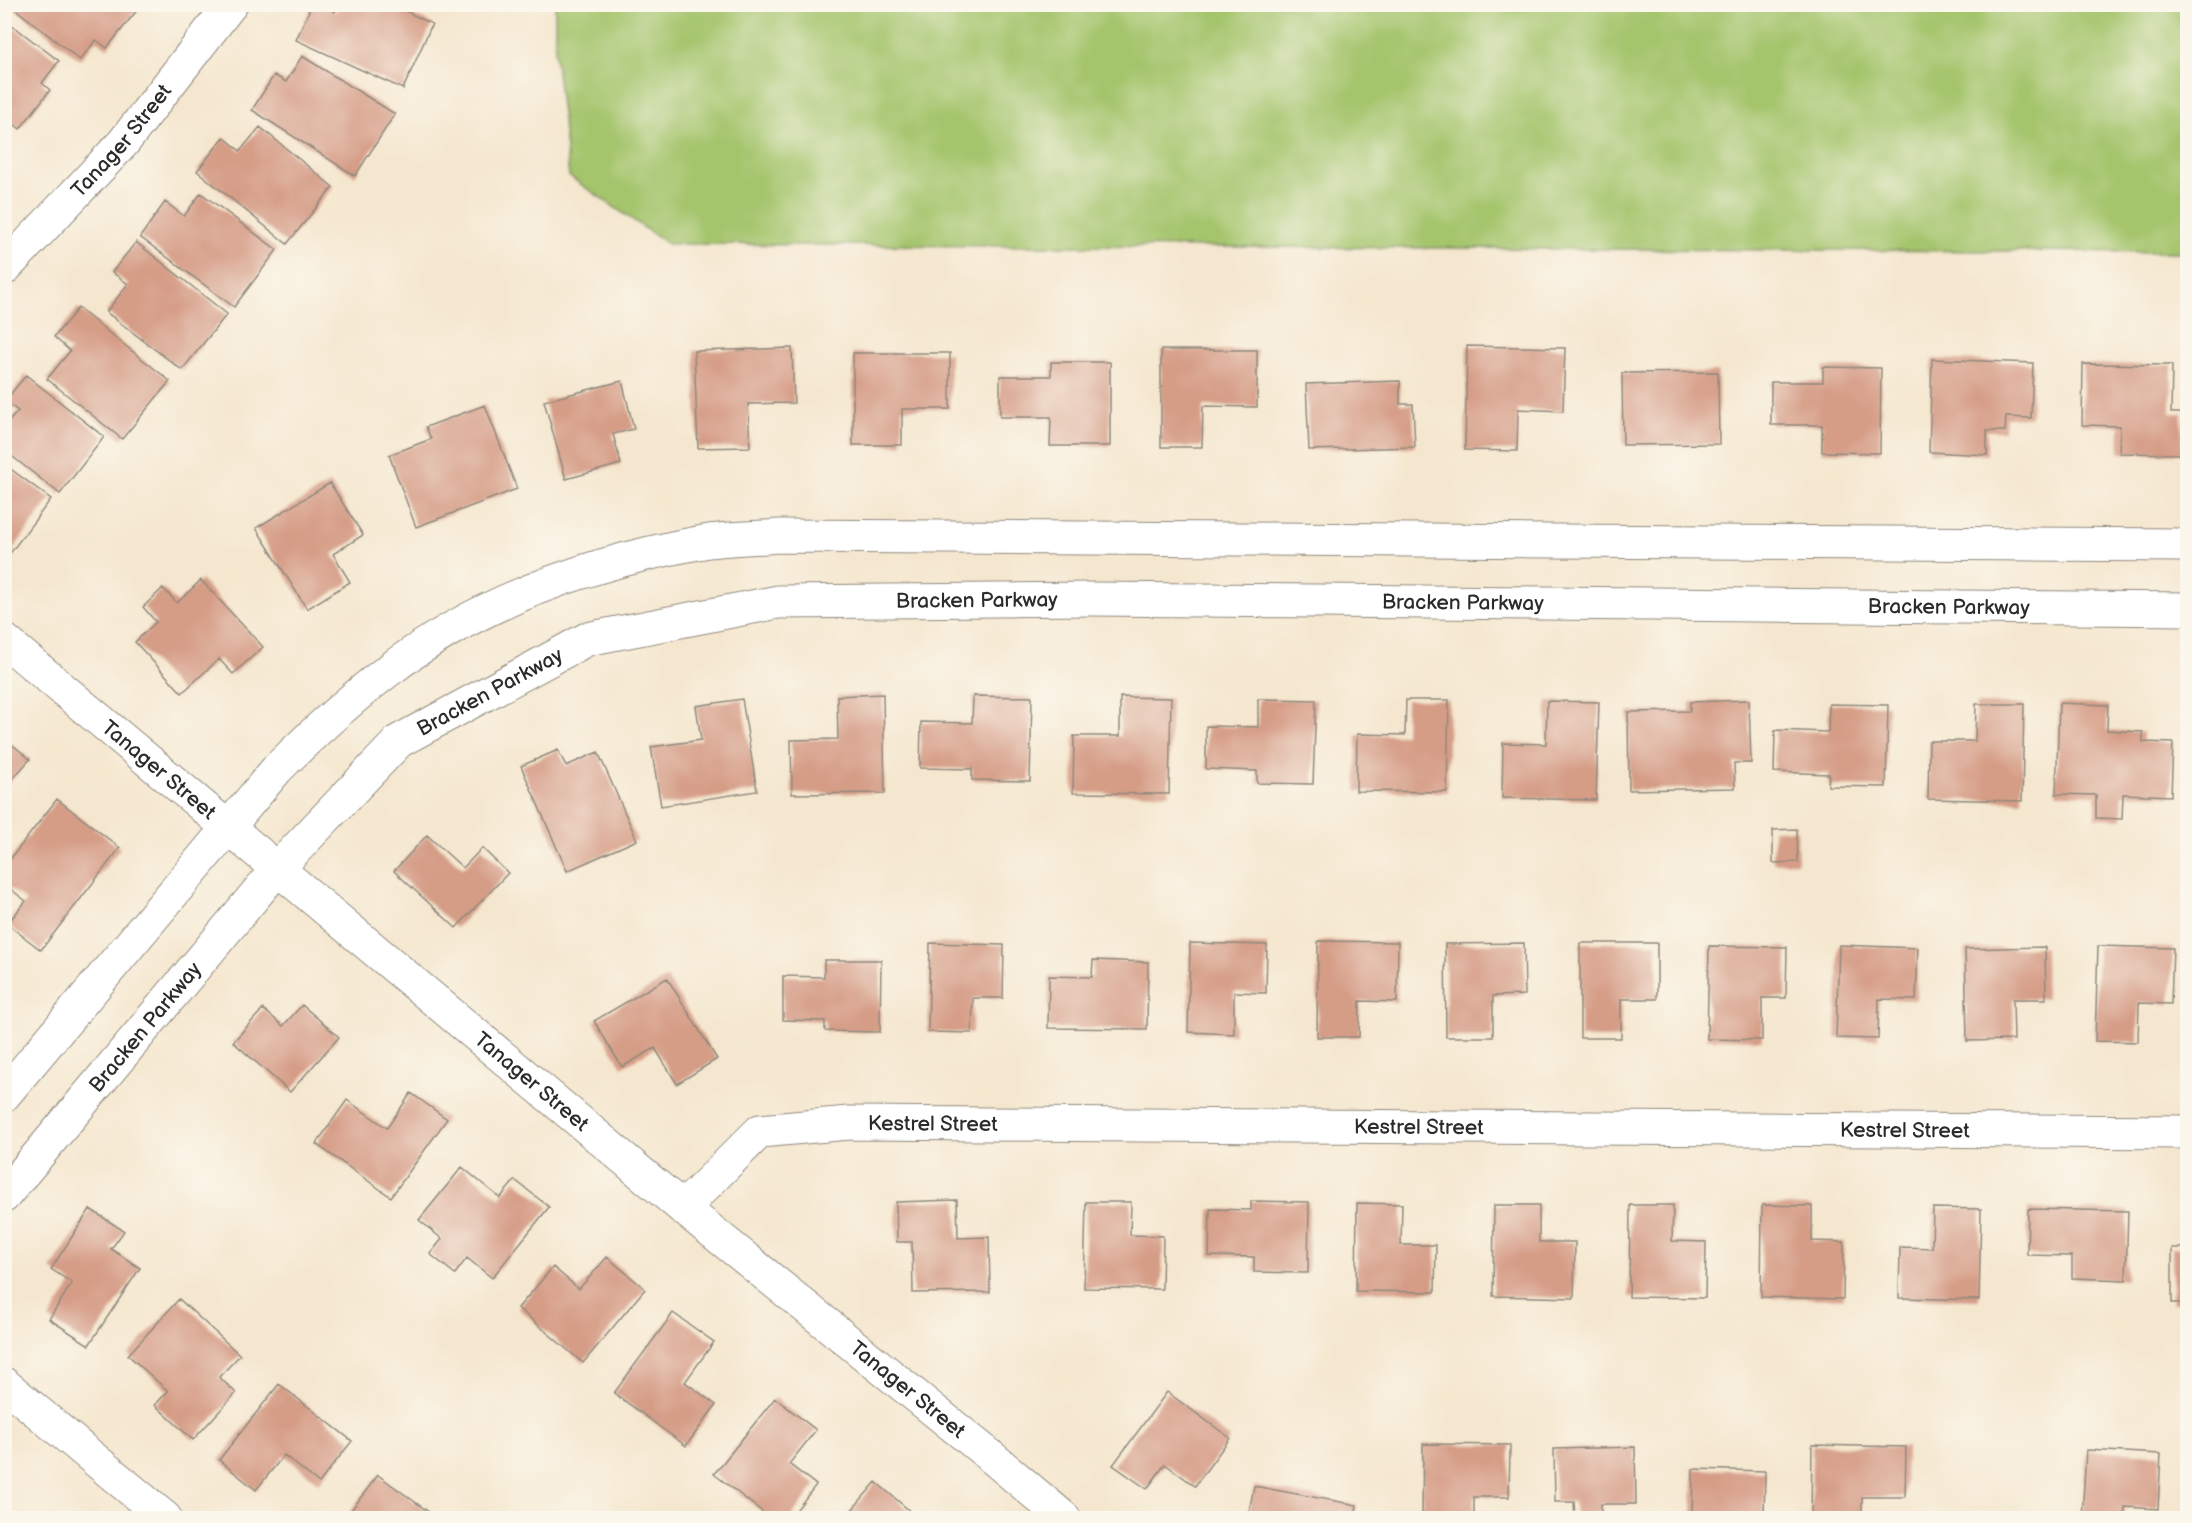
<svg xmlns="http://www.w3.org/2000/svg" width="2192" height="1523" viewBox="0 0 2192 1523" font-family="'Balsamiq Sans',sans-serif">
<rect width="100%" height="100%" fill="#fbf7ec"/>
<filter id="ink" filterUnits="userSpaceOnUse"><feTurbulence type="fractalNoise" baseFrequency=".0167" numOctaves="2"/><feDisplacementMap in="SourceGraphic" scale="12" xChannelSelector="R" yChannelSelector="G"/><feConvolveMatrix kernelMatrix="1 2 1 2 8 2 1 2 1" color-interpolation-filters="sRGB"/></filter>
<filter id="wash" filterUnits="userSpaceOnUse"><feTurbulence type="fractalNoise" baseFrequency=".008" numOctaves="4" result="noise"/><feDisplacementMap in="SourceGraphic" scale="24" xChannelSelector="R" yChannelSelector="G"/><feGaussianBlur stdDeviation="1.35" result="paint"/><feColorMatrix in="noise" values="0 0 0 0 0 0 0 0 0 0 0 0 0 0 0 0 0 1.4 0 .05"/><feComposite in="paint" operator="in"/></filter>
<g filter="url(#wash)">
<rect width="100%" height="100%" fill="#f5e7cf"/>
<path fill="#a5c56d" stroke="#68784c" stroke-width="1.5" d="M 555,4 L 2187,5 L 2187,252 L 668,244 L 569,176 L 555,53 Z"/>
<g id="blocks">
<path fill="#d59c86" d="M 9,4 L 133,4 L 138,9 L 107,48 L 96,40 L 80,60 Z
M 312,4 L 318,4 L 335,12 L 338,4 L 391,4 L 432,24 L 403,89 L 296,40 Z
M 4,19 L 59,61 L 42,83 L 50,90 L 20,129 L 4,116 Z
M 302,56 L 395,114 L 355,176 L 252,110 L 274,75 L 286,82 Z
M 260,127 L 333,187 L 287,244 L 197,171 L 224,137 L 240,151 Z
M 201,193 L 277,250 L 234,307 L 140,237 L 165,202 L 184,216 Z
M 136,242 L 227,314 L 182,370 L 106,312 L 128,284 L 112,272 Z
M 78,308 L 170,381 L 122,439 L 47,379 L 70,351 L 54,337 Z
M 1467,346 L 1565,348 L 1563,411 L 1518,409 L 1517,451 L 1465,450 Z
M 792,348 L 794,403 L 748,404 L 750,447 L 698,448 L 694,351 Z
M 1161,350 L 1257,350 L 1257,407 L 1203,406 L 1202,447 L 1161,447 Z
M 853,353 L 950,353 L 950,409 L 902,409 L 902,445 L 853,445 Z
M 1932,359 L 2033,363 L 2031,418 L 2006,417 L 2005,431 L 1987,431 L 1987,455 L 1929,452 Z
M 1051,362 L 1110,362 L 1110,446 L 1050,446 L 1051,417 L 1000,417 L 1000,376 L 1051,376 Z
M 2083,364 L 2172,365 L 2171,413 L 2182,413 L 2182,454 L 2119,453 L 2120,426 L 2082,425 Z
M 1823,367 L 1881,368 L 1880,453 L 1822,452 L 1822,425 L 1771,425 L 1771,382 L 1823,382 Z
M 1718,372 L 1719,444 L 1623,445 L 1622,373 Z
M 26,375 L 104,437 L 60,494 L 4,450 L 4,427 L 18,411 L 5,401 Z
M 622,381 L 634,429 L 613,434 L 621,464 L 566,479 L 544,401 Z
M 1400,381 L 1400,404 L 1413,404 L 1415,447 L 1309,450 L 1306,384 Z
M 485,405 L 517,489 L 416,527 L 389,455 L 431,439 L 426,427 Z
M 4,464 L 51,499 L 8,556 L 4,553 Z
M 330,483 L 363,535 L 333,554 L 350,582 L 307,609 L 256,528 Z
M 201,580 L 263,647 L 233,674 L 219,659 L 182,693 L 135,642 L 156,622 L 143,607 L 163,588 L 177,603 Z
M 883,694 L 885,793 L 792,794 L 791,740 L 838,739 L 837,696 Z
M 973,696 L 1032,697 L 1030,781 L 972,780 L 972,769 L 920,768 L 921,722 L 972,723 Z
M 1120,697 L 1171,698 L 1169,794 L 1073,793 L 1074,736 L 1120,736 Z
M 742,699 L 757,791 L 661,806 L 651,747 L 701,740 L 696,706 Z
M 1258,699 L 1316,700 L 1313,784 L 1257,783 L 1257,771 L 1206,769 L 1206,726 L 1258,727 Z
M 1406,700 L 1449,700 L 1447,792 L 1356,791 L 1357,734 L 1405,735 Z
M 1749,700 L 1751,763 L 1734,763 L 1735,788 L 1629,790 L 1628,712 L 1690,711 L 1690,702 Z
M 1547,701 L 1599,702 L 1596,800 L 1502,798 L 1503,743 L 1546,744 Z
M 2059,703 L 2108,705 L 2107,730 L 2143,732 L 2143,742 L 2173,743 L 2171,796 L 2123,794 L 2122,819 L 2096,818 L 2096,795 L 2056,794 Z
M 1829,704 L 1888,705 L 1886,787 L 1828,786 L 1829,774 L 1774,772 L 1775,730 L 1828,732 Z
M 1976,704 L 2024,704 L 2022,801 L 1928,799 L 1929,741 L 1975,741 Z
M 4,738 L 30,759 L 4,789 Z
M 558,750 L 566,766 L 598,752 L 637,840 L 567,871 L 521,766 Z
M 57,799 L 120,848 L 41,950 L 7,924 L 26,901 L 4,884 L 4,867 Z
M 1797,829 L 1798,862 L 1773,863 L 1773,830 Z
M 427,835 L 463,868 L 482,848 L 508,873 L 456,928 L 394,871 Z
M 1318,941 L 1398,942 L 1397,1002 L 1360,1001 L 1359,1037 L 1317,1037 Z
M 930,943 L 1004,945 L 1003,998 L 973,998 L 972,1033 L 928,1032 Z
M 1190,943 L 1267,945 L 1266,993 L 1234,992 L 1234,1034 L 1188,1032 Z
M 1524,943 L 1525,995 L 1493,996 L 1493,1037 L 1446,1037 L 1445,944 Z
M 1580,943 L 1657,943 L 1657,999 L 1621,999 L 1621,1038 L 1580,1038 Z
M 1839,945 L 1918,948 L 1916,1000 L 1879,999 L 1878,1039 L 1836,1038 Z
M 1709,946 L 1787,947 L 1786,998 L 1762,998 L 1762,1040 L 1707,1039 Z
M 2098,946 L 2173,948 L 2171,1004 L 2139,1003 L 2138,1042 L 2095,1041 Z
M 2045,947 L 2046,999 L 2013,999 L 2014,1040 L 1967,1041 L 1965,949 Z
M 824,960 L 881,960 L 880,1032 L 825,1031 L 825,1021 L 783,1020 L 783,976 L 824,977 Z
M 1093,960 L 1148,962 L 1147,1029 L 1048,1028 L 1049,976 L 1092,977 Z
M 667,978 L 717,1059 L 677,1084 L 655,1048 L 622,1067 L 594,1021 Z
M 302,1005 L 339,1037 L 290,1092 L 233,1042 L 263,1009 L 283,1026 Z
M 411,1093 L 447,1119 L 391,1197 L 316,1144 L 347,1100 L 387,1128 Z
M 462,1167 L 500,1198 L 515,1180 L 549,1207 L 492,1278 L 467,1258 L 455,1274 L 430,1254 L 442,1239 L 419,1220 Z
M 957,1200 L 958,1238 L 989,1237 L 990,1292 L 913,1293 L 912,1242 L 897,1242 L 896,1202 Z
M 1251,1201 L 1309,1202 L 1308,1273 L 1254,1272 L 1254,1257 L 1209,1256 L 1210,1209 L 1251,1210 Z
M 1086,1202 L 1131,1202 L 1130,1235 L 1163,1236 L 1162,1289 L 1084,1288 Z
M 1357,1203 L 1402,1204 L 1401,1245 L 1436,1245 L 1435,1292 L 1356,1291 Z
M 1494,1205 L 1539,1205 L 1539,1242 L 1575,1242 L 1574,1298 L 1493,1296 Z
M 1630,1205 L 1673,1205 L 1672,1241 L 1706,1242 L 1705,1298 L 1629,1297 Z
M 1762,1205 L 1812,1206 L 1812,1241 L 1844,1242 L 1843,1299 L 1761,1297 Z
M 1933,1208 L 1981,1209 L 1979,1300 L 1899,1298 L 1900,1247 L 1932,1248 Z
M 90,1209 L 124,1231 L 111,1249 L 140,1268 L 89,1345 L 49,1319 L 72,1283 L 51,1269 Z
M 2028,1209 L 2128,1211 L 2126,1280 L 2072,1278 L 2072,1256 L 2027,1255 Z
M 2172,1248 L 2188,1248 L 2188,1303 L 2172,1303 Z
M 607,1257 L 645,1289 L 583,1363 L 518,1308 L 553,1267 L 579,1289 Z
M 179,1299 L 240,1355 L 219,1377 L 236,1393 L 193,1440 L 155,1405 L 168,1391 L 128,1355 Z
M 673,1313 L 714,1342 L 685,1382 L 716,1405 L 686,1446 L 614,1393 Z
M 279,1384 L 352,1441 L 319,1483 L 284,1455 L 256,1490 L 219,1460 Z
M 1167,1392 L 1230,1438 L 1195,1486 L 1165,1464 L 1147,1489 L 1113,1465 Z
M 775,1398 L 816,1430 L 789,1464 L 816,1485 L 790,1518 L 770,1518 L 714,1474 Z
M 1423,1444 L 1510,1445 L 1509,1497 L 1474,1497 L 1474,1518 L 1422,1518 Z
M 1812,1445 L 1906,1447 L 1905,1497 L 1862,1497 L 1862,1518 L 1811,1518 Z
M 1635,1447 L 1636,1504 L 1601,1504 L 1601,1518 L 1575,1518 L 1574,1502 L 1555,1502 L 1554,1449 Z
M 2086,1450 L 2161,1454 L 2158,1509 L 2125,1507 L 2124,1518 L 2082,1518 Z
M 1693,1469 L 1765,1471 L 1764,1518 L 1692,1518 Z
M 378,1475 L 437,1518 L 345,1518 Z
M 876,1482 L 911,1512 L 905,1518 L 845,1518 Z
M 1254,1486 L 1357,1505 L 1355,1518 L 1248,1518 Z"/>
</g>
</g>
<g filter="url(#ink)">
<use href="#blocks" fill-opacity="0" stroke="#90897d" stroke-width="1.5"/>
<g fill="none" stroke-linecap="round" stroke-linejoin="round">
<g stroke="#90897d" stroke-width="35">
<g id="minor">
<path id="s1" d="M 4,269 L 123,143 L 231,4"/>
<path id="s2" d="M 4,640 L 683,1208 L 988,1454 L 1064,1518"/>
<path id="s3" d="M 683,1208 L 760,1131 L 849,1123 L 2188,1132"/>
<path d="M 4,1384 L 165,1518"/>
</g>
</g>
<g stroke="#90897d" stroke-width="35">
<g id="tertiary">
<path d="M 4,1095 L 277,769 C 312,734 349,700 389,670 C 480,601 592,562 703,542 C 728,538 755,538 780,536 L 2188,545"/>
<path id="s4" d="M 4,1196 L 277,869 L 399,741 L 587,639 L 778,602 L 1093,599 L 2188,609"/>
</g>
</g>
<use href="#minor" stroke="#fff" stroke-width="33"/>
<use href="#tertiary" stroke="#fff" stroke-width="33"/>
</g>
</g>
<g text-anchor="middle" stroke-width="5" stroke-linejoin="round" paint-order="stroke">
<g font-size="21" fill="#2b2b2b" stroke="#fbf7ec">
<text dy="7" stroke="none"><textPath href="#s1" startOffset="174">Tanager Street</textPath></text>
<text dy="7" stroke="none"><textPath href="#s4" startOffset="1210">Bracken Parkway</textPath></text>
<text dy="7" stroke="none"><textPath href="#s4" startOffset="1696">Bracken Parkway</textPath></text>
<text dy="7" stroke="none"><textPath href="#s4" startOffset="2182">Bracken Parkway</textPath></text>
<text dy="7" stroke="none"><textPath href="#s4" startOffset="706">Bracken Parkway</textPath></text>
<text dy="7" stroke="none"><textPath href="#s2" startOffset="202">Tanager Street</textPath></text>
<text dy="7" stroke="none"><textPath href="#s4" startOffset="220">Bracken Parkway</textPath></text>
<text dy="7" stroke="none"><textPath href="#s2" startOffset="688">Tanager Street</textPath></text>
<text dy="7" stroke="none"><textPath href="#s3" startOffset="282">Kestrel Street</textPath></text>
<text dy="7" stroke="none"><textPath href="#s3" startOffset="768">Kestrel Street</textPath></text>
<text dy="7" stroke="none"><textPath href="#s3" startOffset="1254">Kestrel Street</textPath></text>
<text dy="7" stroke="none"><textPath href="#s2" startOffset="1174">Tanager Street</textPath></text>
</g>
</g>
<rect width="2192" height="1523" fill="none" stroke="#fbf7ec" stroke-width="24"/>
</svg>
